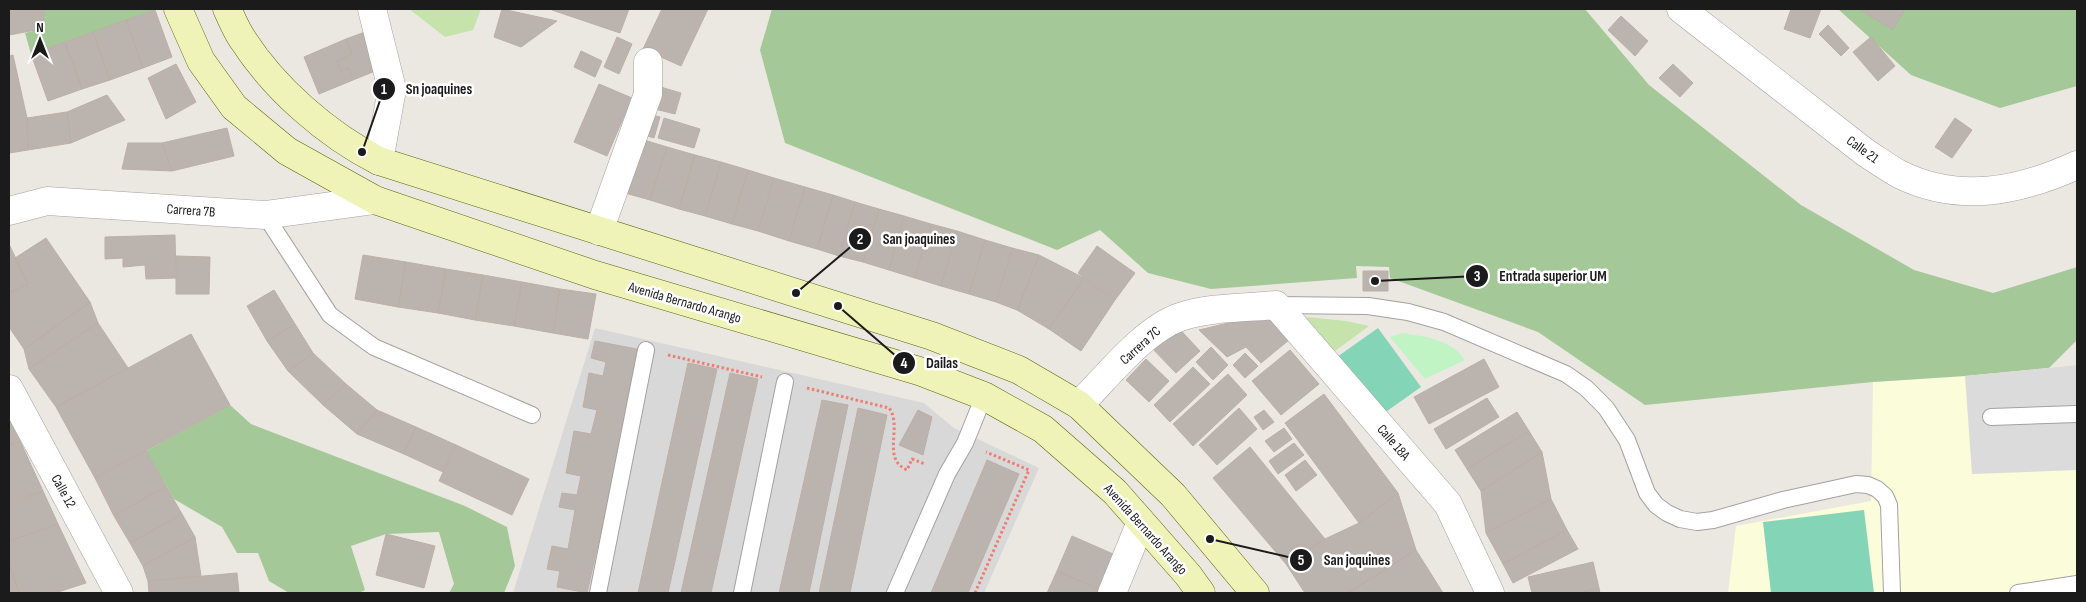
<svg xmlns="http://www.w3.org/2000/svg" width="2086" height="602" viewBox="0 0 2086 602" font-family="'Sofia Sans Condensed',sans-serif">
<rect width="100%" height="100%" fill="#ebe8e1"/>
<path fill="#d9d8d8" d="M 595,328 L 924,403 L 954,428 L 1039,468 L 984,593 L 513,593 Z"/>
<path fill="#fbfcda" d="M 2077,365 L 2077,593 L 1728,593 L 1736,526 L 1871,501 L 1873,382 L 1965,376 Z"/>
<path fill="#c5e3aa" d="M 409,9 L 481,9 L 473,30 L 445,37 Z
M 1308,317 L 1346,321 L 1369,326 L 1331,354 L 1300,321 Z"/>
<path fill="#a5c899" d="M 45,9 L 155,9 L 155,10 L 31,54 L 25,33 L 41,29 Z
M 772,9 L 1585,9 L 1649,85 L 1801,205 L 1914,270 L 1993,293 L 2077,267 L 2077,340 L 2049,368 L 1965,376 L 1873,382 L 1645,405 L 1538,332 L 1390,278 L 1389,267 L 1356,266 L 1357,278 L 1211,289 L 1148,273 L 1100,230 L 1057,250 L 785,143 L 760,50 Z
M 1838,9 L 2077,9 L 2077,86 L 2000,108 L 1911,75 Z
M 230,405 L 251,424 L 465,506 L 507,527 L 515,566 L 504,593 L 449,593 L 454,584 L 439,532 L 386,534 L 351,546 L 365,590 L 359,593 L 289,593 L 269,581 L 258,553 L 237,553 L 222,527 L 174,499 L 146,451 Z"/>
<path fill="#c0f4c5" d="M 1402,333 C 1424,336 1452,340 1465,360 L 1425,379 L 1390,337 Z"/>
<path fill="#84d5b7" d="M 1378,328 L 1421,387 L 1380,416 L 1337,357 Z
M 1864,510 L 1874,593 L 1771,593 L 1763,522 Z"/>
<path fill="#dbdbdb" d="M 2077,365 L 2077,470 L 1972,474 L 1965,376 Z"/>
<path fill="#bbb4ae" stroke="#bcafa5" d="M 9,9 L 45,9 L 41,29 L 9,35 Z
M 502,9 L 557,21 L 521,47 L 494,37 Z
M 552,9 L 629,9 L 620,33 L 552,10 Z
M 662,9 L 708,9 L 681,66 L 643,49 Z
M 1791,9 L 1821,9 L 1810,38 L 1784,29 Z
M 1859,9 L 1905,9 L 1893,30 Z
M 155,10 L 172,57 L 143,68 L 126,20 Z
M 1621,16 L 1648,41 L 1635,56 L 1608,30 Z
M 126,20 L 143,68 L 110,80 L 93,32 Z
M 1828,25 L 1849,48 L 1841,56 L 1819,34 Z
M 93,32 L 110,80 L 82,89 L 65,42 Z
M 365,32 L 380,69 L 353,80 L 349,68 L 341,71 L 337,61 L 352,54 L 346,39 Z
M 617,37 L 632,44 L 619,74 L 604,67 Z
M 1871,37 L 1895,66 L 1878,81 L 1853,52 Z
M 346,39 L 352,54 L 337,61 L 341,71 L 349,68 L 353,80 L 319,94 L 304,57 Z
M 65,42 L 82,89 L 48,101 L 31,54 Z
M 581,51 L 602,61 L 595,77 L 574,67 Z
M 13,55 L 27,118 L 28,150 L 9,153 L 9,56 Z
M 176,64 L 196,102 L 166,119 L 148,78 Z
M 1673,64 L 1693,83 L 1680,97 L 1659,78 Z
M 599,84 L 632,98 L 607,156 L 574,142 Z
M 657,86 L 681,93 L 675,114 L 651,108 Z
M 107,95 L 125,120 L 71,143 L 67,112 Z
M 67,112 L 71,143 L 28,150 L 27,118 Z
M 644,113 L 660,117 L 654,138 L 638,133 Z
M 664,118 L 700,129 L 694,148 L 658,138 Z
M 1955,118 L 1972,130 L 1952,158 L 1935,147 Z
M 227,128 L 234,156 L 172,171 L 162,143 Z
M 641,139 L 667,147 L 650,200 L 625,193 Z
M 128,143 L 162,143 L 172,171 L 122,169 Z
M 667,147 L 695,155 L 679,209 L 650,200 Z
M 695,155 L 721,162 L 705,216 L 679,209 Z
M 721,162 L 748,170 L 732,224 L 705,216 Z
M 748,170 L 774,178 L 758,231 L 732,224 Z
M 774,178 L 805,187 L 789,241 L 758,231 Z
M 805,187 L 833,195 L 817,249 L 789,241 Z
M 833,195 L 855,202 L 839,256 L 817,249 Z
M 855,202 L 879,209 L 863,262 L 839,256 Z
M 879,209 L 904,216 L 889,270 L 863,262 Z
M 904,216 L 931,224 L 915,278 L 889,270 Z
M 931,224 L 957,231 L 941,286 L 915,278 Z
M 957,231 L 985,240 L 969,294 L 941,286 Z
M 175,235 L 176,278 L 146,279 L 145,265 L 123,267 L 123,258 L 105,259 L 105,237 Z
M 46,238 L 90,302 L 24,349 L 9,327 L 9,293 L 28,284 L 15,258 Z
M 985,240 L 1012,248 L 996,302 L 969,294 Z
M 9,244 L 28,284 L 9,293 Z
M 1097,246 L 1135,273 L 1115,300 L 1078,273 Z
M 1012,248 L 1039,255 L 1017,310 L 996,302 Z
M 363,255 L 406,262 L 398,307 L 355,299 Z
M 1039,255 L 1084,278 L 1049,329 L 1017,310 Z
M 176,256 L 210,257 L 209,294 L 176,294 Z
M 406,262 L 446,269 L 438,313 L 398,307 Z
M 446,269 L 483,275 L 475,320 L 438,313 Z
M 1363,271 L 1388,271 L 1388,291 L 1363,291 Z
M 483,275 L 522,282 L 514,326 L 475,320 Z
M 1084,278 L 1115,300 L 1081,351 L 1049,329 Z
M 522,282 L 560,289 L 553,333 L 514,326 Z
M 560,289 L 596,294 L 588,339 L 553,333 Z
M 274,290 L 295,324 L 267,341 L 247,306 Z
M 90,302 L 98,323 L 29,369 L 24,349 Z
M 1270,313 L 1289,340 L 1261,363 L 1246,347 L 1227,357 L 1199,330 Z
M 1173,322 L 1200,351 L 1176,373 L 1149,345 Z
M 98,323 L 128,368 L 56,407 L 29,369 Z
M 295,324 L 313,353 L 288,371 L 267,341 Z
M 191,334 L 230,405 L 95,478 L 56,407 Z
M 595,341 L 642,350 L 587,593 L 557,587 L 560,571 L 547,569 L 552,546 L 568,549 L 575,510 L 559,507 L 562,493 L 577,495 L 581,476 L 566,473 L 574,431 L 591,434 L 597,410 L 583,407 L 589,373 L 603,376 L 606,362 L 591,358 Z
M 1211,347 L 1228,365 L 1213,380 L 1196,362 Z
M 1290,350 L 1319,384 L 1281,415 L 1252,381 Z
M 313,353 L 346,384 L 323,405 L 288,371 Z
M 1245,353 L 1258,366 L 1245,378 L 1233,365 Z
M 1146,359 L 1169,381 L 1149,402 L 1126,380 Z
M 1484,359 L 1499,387 L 1429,424 L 1414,397 Z
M 688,363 L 717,369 L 668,593 L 638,593 Z
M 1193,367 L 1210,384 L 1170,422 L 1154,405 Z
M 730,373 L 758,379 L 711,593 L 681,593 Z
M 1228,374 L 1247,395 L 1193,446 L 1173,424 Z
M 346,384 L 377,410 L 357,434 L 323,405 Z
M 1324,394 L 1398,493 L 1359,523 L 1285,423 Z
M 1487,398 L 1499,417 L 1446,449 L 1434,429 Z
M 822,400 L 848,405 L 809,593 L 779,593 Z
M 858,408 L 887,415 L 850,593 L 819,593 Z
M 1239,408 L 1257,429 L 1217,465 L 1199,445 Z
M 377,410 L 416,427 L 404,454 L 357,434 Z
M 918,410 L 932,417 L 923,455 L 899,445 Z
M 1264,410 L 1274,422 L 1263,430 L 1254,417 Z
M 1517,412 L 1529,431 L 1467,469 L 1455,450 Z
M 9,420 L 20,441 L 9,445 Z
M 416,427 L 456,445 L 443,472 L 404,454 Z
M 1284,428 L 1292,439 L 1274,452 L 1265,441 Z
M 1529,431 L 1542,452 L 1481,491 L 1467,469 Z
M 20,441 L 43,491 L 9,502 L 9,445 Z
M 1294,443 L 1304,455 L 1278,474 L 1269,461 Z
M 456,445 L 529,479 L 512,515 L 439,481 Z
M 1250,447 L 1325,539 L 1286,564 L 1213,478 Z
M 146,451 L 166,486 L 114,516 L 95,478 Z
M 1542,452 L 1551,499 L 1486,533 L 1481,491 Z
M 987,460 L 1019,474 L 968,593 L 931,593 Z
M 1305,460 L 1317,475 L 1296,491 L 1285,475 Z
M 166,486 L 182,514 L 130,543 L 114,516 Z
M 43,491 L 58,524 L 9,541 L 9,503 Z
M 1398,493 L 1416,550 L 1348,593 L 1305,593 L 1286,564 L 1325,539 L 1359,523 Z
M 1551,499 L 1567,530 L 1503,564 L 1486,533 Z
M 182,514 L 195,537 L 143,566 L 130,543 Z
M 58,524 L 86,583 L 55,593 L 19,593 L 9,563 L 9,541 Z
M 1567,530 L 1578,549 L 1513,583 L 1503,564 Z
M 386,534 L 435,546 L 424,588 L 376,575 Z
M 1072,536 L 1120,557 L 1105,592 L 1057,571 Z
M 195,537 L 201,576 L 148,581 L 143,566 Z
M 1416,550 L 1443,593 L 1348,593 Z
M 1593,562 L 1599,588 L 1578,593 L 1532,593 L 1528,577 Z
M 9,563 L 19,593 L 9,593 Z
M 1057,571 L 1105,592 L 1104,593 L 1047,593 Z
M 237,573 L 239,593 L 149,593 L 148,581 Z
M 1599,588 L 1600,593 L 1578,593 Z"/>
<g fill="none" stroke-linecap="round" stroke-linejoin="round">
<g stroke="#a2a2a2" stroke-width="18">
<path id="lane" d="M 265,215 L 330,315 L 374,347 L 532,415
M 1276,305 L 1368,306 L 1408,312 L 1444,322 L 1566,374 L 1586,388 L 1606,408 L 1627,440 L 1647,493 L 1656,505 L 1667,513 L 1680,519 L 1697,522 L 1713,520 L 1783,500 L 1856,484 L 1868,485 L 1877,489 L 1885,496 L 1889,505 L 1892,593
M 1991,417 L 2077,414
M 598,593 L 646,350
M 742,593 L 785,382
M 895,593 L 947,474 L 965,443 L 984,396
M 2018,593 L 2077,584"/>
</g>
<g stroke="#a2a2a2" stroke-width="29">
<path id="street" d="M 372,9 L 392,89 L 379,161
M 1681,9 L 1866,153 C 1877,160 1888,168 1899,174 C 1959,204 2020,191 2077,165
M 9,211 L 47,201 L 265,215 L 375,200
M 599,231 L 648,94 L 648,62
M 9,389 L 119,593
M 1079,405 C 1107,377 1143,330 1180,317 C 1209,307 1245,308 1276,305 L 1448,504 L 1490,593
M 1112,593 L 1141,522"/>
</g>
<g stroke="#5b660d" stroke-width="29">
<path id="secondary" d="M 178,9 L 201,61 L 234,107 L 287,151 L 375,200 L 595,275 L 919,371 L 984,396 L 1043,429 L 1115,492 L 1188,575 L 1201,593
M 227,9 C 232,19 236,30 243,40 C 274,88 327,135 379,161 L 932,336 L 1019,370 L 1079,405 L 1173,495 L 1255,593"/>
</g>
<path stroke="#ed7f70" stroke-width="3" stroke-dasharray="2.5 2.5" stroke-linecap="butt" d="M 668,355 L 762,377
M 807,388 L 889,408 C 903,426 881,459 907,470 L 912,459 L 925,464
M 975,593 L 1029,470 L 986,452"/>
<use href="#lane" stroke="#fff" stroke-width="16"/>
<use href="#street" stroke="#fff" stroke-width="28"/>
<use href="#secondary" stroke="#eff3b7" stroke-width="28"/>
</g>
<g text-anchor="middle" stroke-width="5" stroke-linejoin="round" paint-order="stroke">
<g font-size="14" fill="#1b1b1b" stroke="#fff">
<text transform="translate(1863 149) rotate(36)" y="5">Calle 21</text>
<text transform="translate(191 210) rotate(4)" y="5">Carrera 7B</text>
<text transform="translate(685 302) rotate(16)" y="5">Avenida Bernardo Arango</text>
<text transform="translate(1140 345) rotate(-42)" y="5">Carrera 7C</text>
<text transform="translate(1394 442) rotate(49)" y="5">Calle 18A</text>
<text transform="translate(64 491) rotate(61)" y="5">Calle 12</text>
<text transform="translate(1146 529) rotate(48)" y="5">Avenida Bernardo Arango</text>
</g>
</g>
<path fill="none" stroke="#1b1b1b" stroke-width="2" d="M362 152L384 89M796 293L860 239M1375 281L1477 276M838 306L904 363M1210 539L1301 560"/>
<g fill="#1b1b1b" stroke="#fff" stroke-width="2">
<circle cx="362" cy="152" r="5"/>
<circle cx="796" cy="293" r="5"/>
<circle cx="1375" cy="281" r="5"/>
<circle cx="838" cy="306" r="5"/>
<circle cx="1210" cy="539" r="5"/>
<circle cx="384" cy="89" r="12"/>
<circle cx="860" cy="239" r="12"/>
<circle cx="1477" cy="276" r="12"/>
<circle cx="904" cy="363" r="12"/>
<circle cx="1301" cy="560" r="12"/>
</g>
<g font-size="15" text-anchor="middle" font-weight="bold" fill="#fff">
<text x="384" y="94">1</text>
<text x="860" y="244">2</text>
<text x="1477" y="281">3</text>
<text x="904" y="368">4</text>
<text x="1301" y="565">5</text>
</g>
<g font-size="15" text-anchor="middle" font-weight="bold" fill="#1b1b1b" stroke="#fff" stroke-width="5" stroke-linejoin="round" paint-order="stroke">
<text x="439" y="94">Sn joaquines</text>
<text x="919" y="244">San joaquines</text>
<text x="1553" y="281">Entrada superior UM</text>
<text x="942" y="368">Dailas</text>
<text x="1357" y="565">San joquines</text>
</g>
<rect width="2086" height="602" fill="none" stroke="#1b1b1b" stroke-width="20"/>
<g transform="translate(40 40)" stroke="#ffffff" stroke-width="4" paint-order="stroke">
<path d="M0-4L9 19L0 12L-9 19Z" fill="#1b1b1b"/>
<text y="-8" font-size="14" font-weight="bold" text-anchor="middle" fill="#1b1b1b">N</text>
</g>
</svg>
